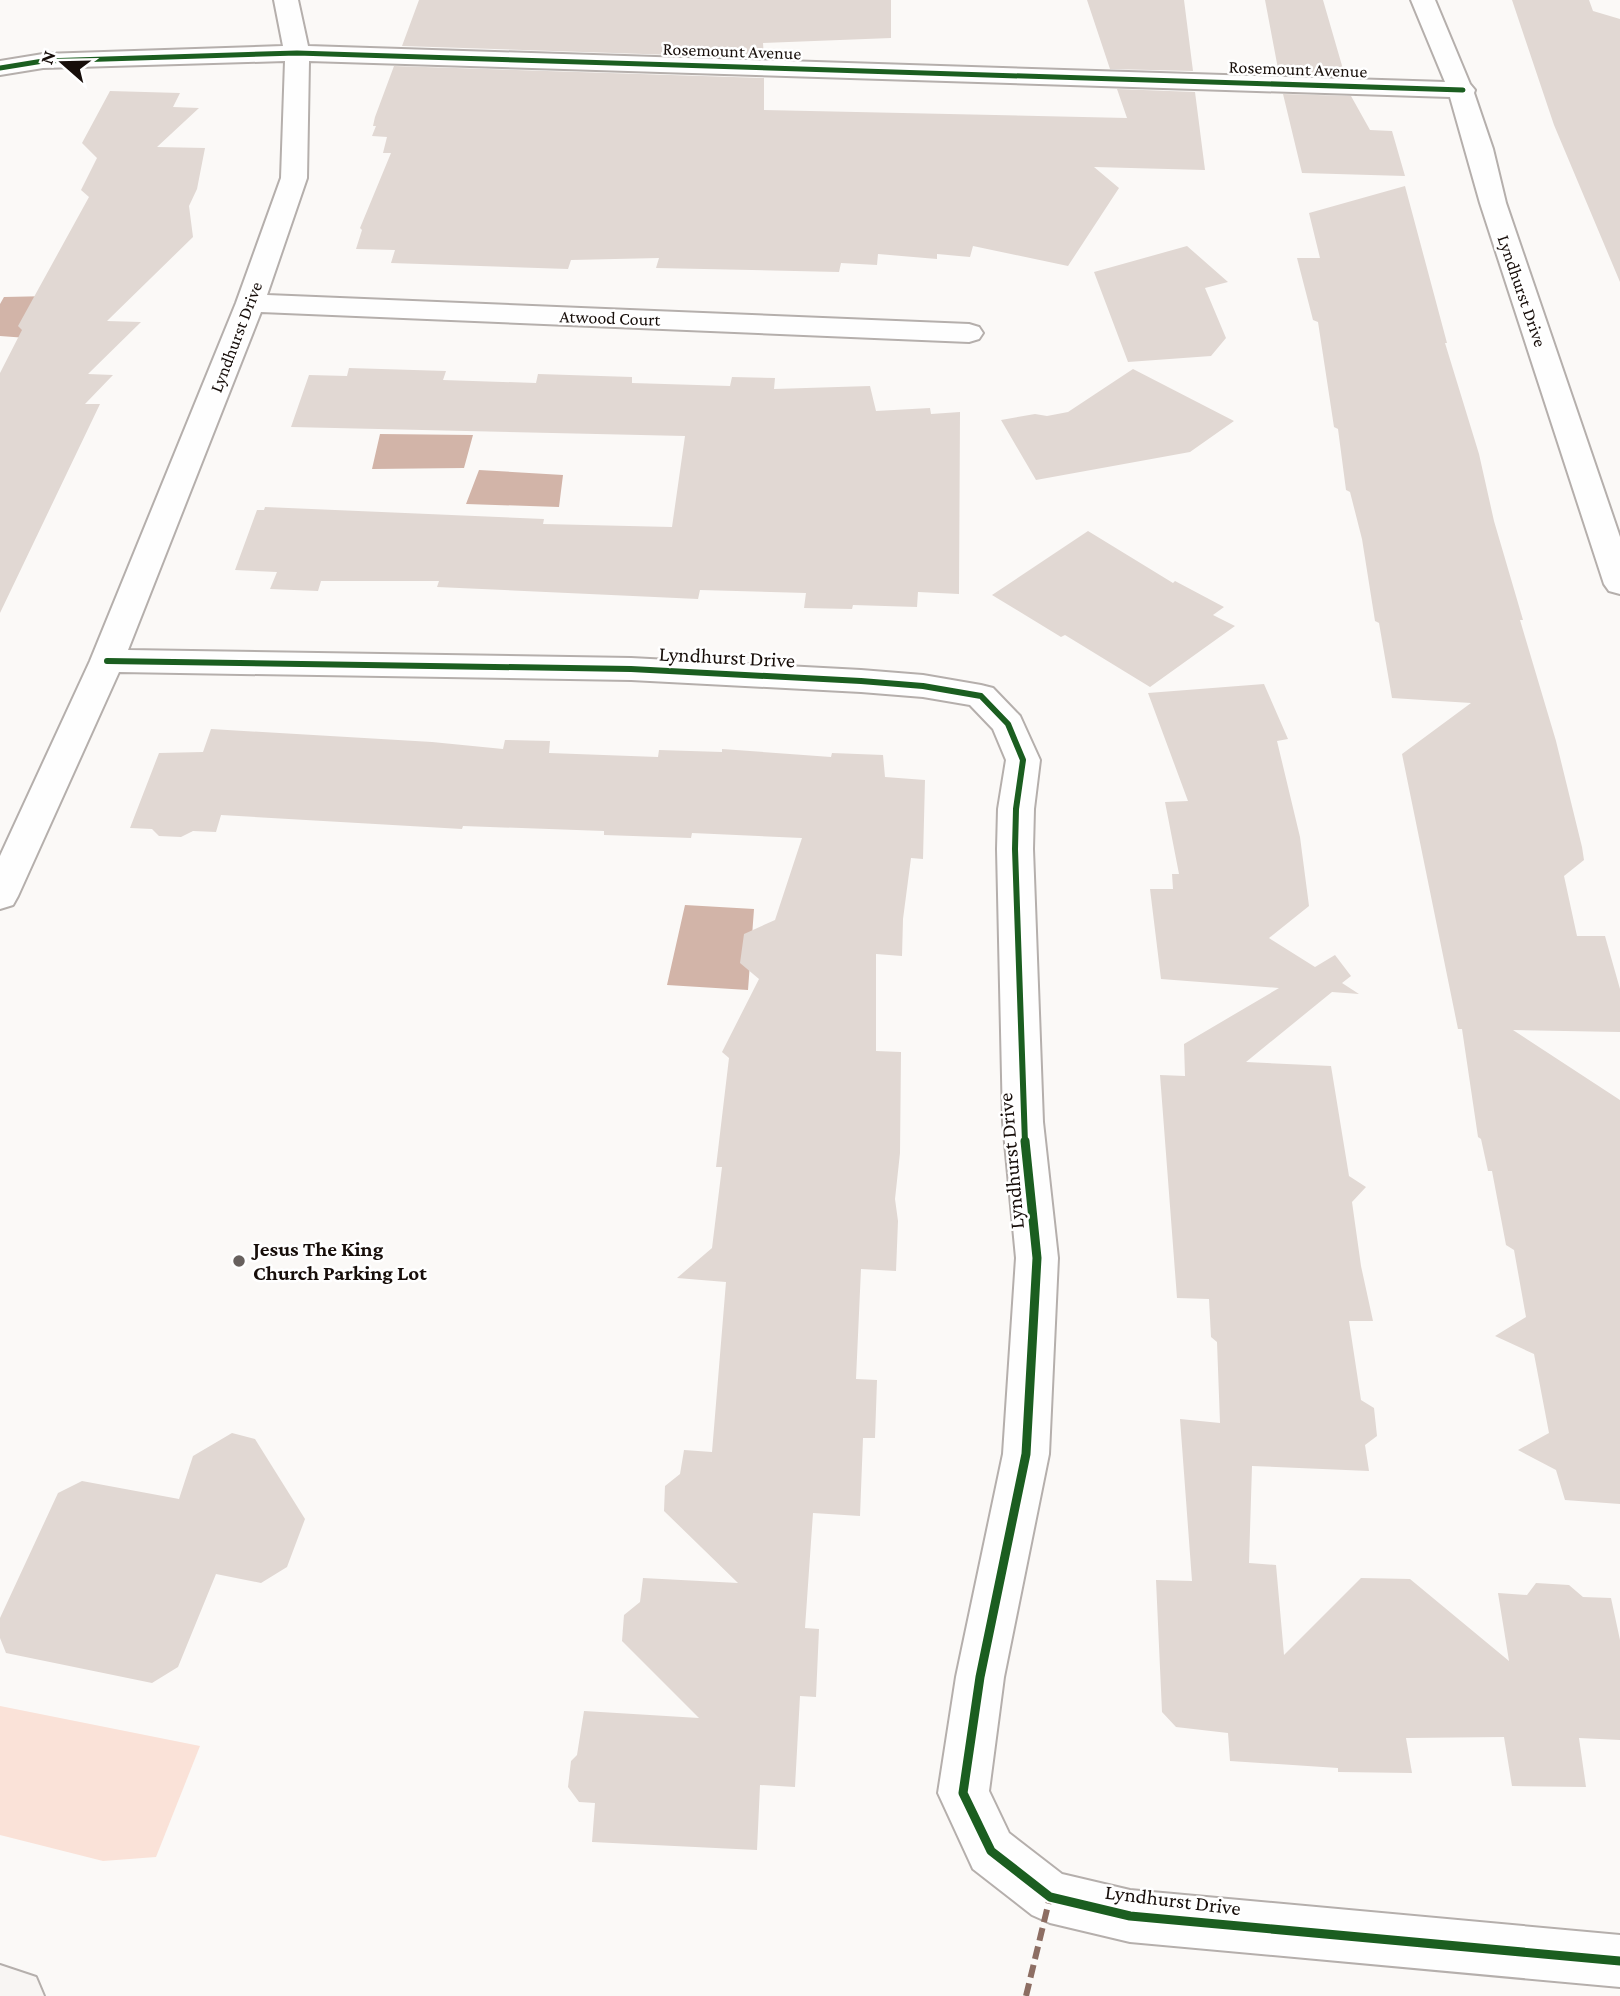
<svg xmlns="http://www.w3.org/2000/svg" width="1620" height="1996" viewBox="0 0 1620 1996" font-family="'Crimson Pro',serif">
<rect width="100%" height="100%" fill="#fbf9f7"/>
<path fill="#fae2d8" d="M 0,1706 L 200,1746 L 156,1857 L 103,1861 L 0,1835 Z"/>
<path fill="#d2b4a8" d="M 51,296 L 27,338 L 0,336 L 0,304 L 4,297 Z
M 380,434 L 473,435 L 464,468 L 372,469 Z
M 479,470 L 563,475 L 559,507 L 466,504 Z
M 685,905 L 754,909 L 748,990 L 667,985 Z"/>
<path fill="#e1d8d3" d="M 419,0 L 891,0 L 891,38 L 763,43 L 764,58 L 402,46 Z
M 1087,0 L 1184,0 L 1193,71 L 1110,69 Z
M 1265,0 L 1323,0 L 1345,76 L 1279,74 Z
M 1512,0 L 1589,0 L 1593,11 L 1620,19 L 1620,282 L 1554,125 Z
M 394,66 L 764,78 L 764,110 L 1127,118 L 1117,89 L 1195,92 L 1205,170 L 1094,167 L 1119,188 L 1068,266 L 973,246 L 970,257 L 937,254 L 937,259 L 878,254 L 877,265 L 841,263 L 839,272 L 656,268 L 659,258 L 571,260 L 568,269 L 391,263 L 395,250 L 356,249 L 362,230 L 360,228 L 391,153 L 383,153 L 387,137 L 372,136 L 376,126 L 373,126 L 375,117 Z
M 110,91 L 180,93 L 173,107 L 199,108 L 157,147 L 205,148 L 197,189 L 189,206 L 193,237 L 107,321 L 141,322 L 88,374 L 113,375 L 85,404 L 100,404 L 0,613 L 0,373 L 22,330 L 18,326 L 89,197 L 81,190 L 97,158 L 82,143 Z
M 1283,94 L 1351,96 L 1370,130 L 1392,131 L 1405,176 L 1302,173 Z
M 1405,186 L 1447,343 L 1445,343 L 1479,454 L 1494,521 L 1523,620 L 1520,620 L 1556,741 L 1582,847 L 1584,860 L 1564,876 L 1577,936 L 1605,936 L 1620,989 L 1620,1032 L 1513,1030 L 1620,1100 L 1620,1504 L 1565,1500 L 1556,1470 L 1518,1450 L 1549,1433 L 1534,1354 L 1495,1336 L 1526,1317 L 1514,1250 L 1506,1245 L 1492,1171 L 1488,1171 L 1481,1139 L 1478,1137 L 1462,1029 L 1458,1029 L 1402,754 L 1471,703 L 1392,698 L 1379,623 L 1375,621 L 1362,539 L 1350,492 L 1346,490 L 1338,429 L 1334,427 L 1318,322 L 1313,320 L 1297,258 L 1320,258 L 1309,213 Z
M 1187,246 L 1228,282 L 1205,288 L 1226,338 L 1211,356 L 1128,362 L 1094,272 Z
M 349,368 L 446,371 L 443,380 L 536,383 L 538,374 L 632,377 L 632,383 L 730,386 L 732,377 L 775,378 L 774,389 L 870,386 L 876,411 L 930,408 L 931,414 L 960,412 L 959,594 L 918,592 L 917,607 L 853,605 L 852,609 L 804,608 L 806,593 L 700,590 L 698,599 L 437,587 L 439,581 L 321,581 L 318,591 L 270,589 L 277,572 L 235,570 L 257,510 L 264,510 L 265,507 L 544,519 L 543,524 L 672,527 L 685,436 L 291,427 L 309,375 L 347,376 Z
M 1133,369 L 1234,421 L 1190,452 L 1036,480 L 1001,420 L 1035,414 L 1047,416 L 1068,412 Z
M 1088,531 L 1173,583 L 1175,581 L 1224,607 L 1213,615 L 1235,626 L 1150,687 L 1065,635 L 1061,637 L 992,595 Z
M 1264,684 L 1288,739 L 1277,741 L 1300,837 L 1309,906 L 1269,938 L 1315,967 L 1335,955 L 1351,976 L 1342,983 L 1359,994 L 1332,992 L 1246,1062 L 1331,1066 L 1349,1176 L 1366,1187 L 1352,1202 L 1361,1266 L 1373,1321 L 1349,1321 L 1361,1400 L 1374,1408 L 1377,1436 L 1365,1445 L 1369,1471 L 1252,1466 L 1249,1563 L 1276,1565 L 1284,1655 L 1361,1578 L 1410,1579 L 1509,1661 L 1498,1593 L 1527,1595 L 1536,1583 L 1569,1585 L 1583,1597 L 1611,1598 L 1620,1640 L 1620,1740 L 1579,1738 L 1586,1787 L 1512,1786 L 1504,1737 L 1406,1738 L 1412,1773 L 1338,1772 L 1338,1768 L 1230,1761 L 1228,1733 L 1176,1727 L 1162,1712 L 1156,1580 L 1192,1581 L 1180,1419 L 1220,1423 L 1217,1342 L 1211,1337 L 1209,1299 L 1177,1298 L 1160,1075 L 1185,1076 L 1184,1044 L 1279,988 L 1161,979 L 1150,889 L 1173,889 L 1172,874 L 1179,874 L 1165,802 L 1188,801 L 1148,693 Z
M 211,729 L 432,742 L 503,749 L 505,740 L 550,741 L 549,753 L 658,757 L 659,750 L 722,752 L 722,749 L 831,757 L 832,753 L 883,755 L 885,777 L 925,780 L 923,859 L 911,858 L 903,919 L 902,956 L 876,954 L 876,1051 L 901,1052 L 900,1153 L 895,1199 L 898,1221 L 896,1271 L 861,1269 L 856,1379 L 877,1380 L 875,1438 L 863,1438 L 860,1516 L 813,1513 L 805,1628 L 819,1629 L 816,1697 L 800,1696 L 795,1787 L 760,1785 L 757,1850 L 592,1842 L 595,1803 L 579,1802 L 568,1787 L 571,1761 L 577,1755 L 584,1711 L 699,1718 L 622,1641 L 624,1615 L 640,1602 L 643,1578 L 738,1583 L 664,1511 L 665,1486 L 680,1474 L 684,1450 L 712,1452 L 726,1282 L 677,1278 L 712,1248 L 722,1167 L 716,1167 L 729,1058 L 722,1052 L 759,979 L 740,963 L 744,934 L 775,920 L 802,838 L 692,833 L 691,838 L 604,835 L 604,831 L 463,826 L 462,829 L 221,815 L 216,832 L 193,831 L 181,837 L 159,836 L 152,829 L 130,828 L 159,753 L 203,752 Z
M 232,1433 L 255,1439 L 305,1519 L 287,1567 L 261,1583 L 216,1574 L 178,1667 L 152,1683 L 6,1653 L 0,1638 L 0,1618 L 58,1493 L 82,1481 L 179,1499 L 193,1456 Z"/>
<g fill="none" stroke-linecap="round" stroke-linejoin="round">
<g stroke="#b5afac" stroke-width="4">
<path id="minor" d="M 274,0 L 298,0 L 308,46 L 1445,82 L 1411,0 L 1435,0 L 1470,84 L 1475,90 L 1474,93 L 1493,149 L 1506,203 L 1620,537 L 1620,594 L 1609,591 L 1604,584 L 1480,203 L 1450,97 L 309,61 L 307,178 L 267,295 L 969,324 L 979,327 L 983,333 L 979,339 L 969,342 L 261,312 L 128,650 L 631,658 L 861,670 L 923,675 L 981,685 L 993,688 L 1020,716 L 1040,760 L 1034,809 L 1033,849 L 1043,1122 L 1058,1258 L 1049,1454 L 1004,1677 L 989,1791 L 1009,1833 L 1062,1874 L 1130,1890 L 1620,1935 L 1620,1987 L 1130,1942 L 1050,1923 L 1032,1915 L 973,1869 L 938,1793 L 956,1677 L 1003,1454 L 1016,1258 L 1003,1122 L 997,849 L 998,809 L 1006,760 L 993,729 L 970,705 L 923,697 L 861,692 L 631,680 L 119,672 L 18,896 L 13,905 L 0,909 L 0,856 L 90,661 L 236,303 L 281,178 L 285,61 L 43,68 L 0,75 L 0,61 L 43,54 L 283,46 Z"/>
</g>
<g stroke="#b5afac" stroke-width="4">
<path id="secondary" d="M 0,1965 L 36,1977 L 44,1996 L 0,1996 Z"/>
</g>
<use href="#minor" fill="#fefefe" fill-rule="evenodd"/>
<use href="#secondary" fill="#f8f5f3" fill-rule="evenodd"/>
<path stroke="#8d6e63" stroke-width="6" stroke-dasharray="13 6" stroke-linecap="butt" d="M 1026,1996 L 1050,1897"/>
<g stroke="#fff" stroke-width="9">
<path id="cycleway-far2" d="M 0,68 L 43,61 L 297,53 L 1463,90"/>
</g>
<g stroke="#fff" stroke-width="10">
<path id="cycleway-far1" d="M 107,661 L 631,669 L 861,681 L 923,686 L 981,696 L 1008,724 L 1023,760 L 1016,809 L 1015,849 L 1025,1143"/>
</g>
<g stroke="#fff" stroke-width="13">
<path id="cycleway" d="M 1025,1141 L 1037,1258 L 1026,1454 L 980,1677 L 963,1793 L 991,1851 L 1050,1897 L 1130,1916 L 1620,1961"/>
</g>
<use href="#cycleway-far2" stroke="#1b5e20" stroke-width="5"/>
<use href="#cycleway-far1" stroke="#1b5e20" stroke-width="6"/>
<use href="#cycleway" stroke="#1b5e20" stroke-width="9"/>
</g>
<circle fill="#67605d" stroke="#fff" stroke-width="2.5" cx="239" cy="1261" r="7"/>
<g text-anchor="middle" stroke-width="5" stroke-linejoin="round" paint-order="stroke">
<g font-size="18" fill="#170e0a" stroke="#fff">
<text transform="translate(732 51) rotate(2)" y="6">Rosemount Avenue</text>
<text transform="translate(1298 69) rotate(2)" y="6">Rosemount Avenue</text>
<text transform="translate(1522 291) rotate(71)" y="6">Lyndhurst Drive</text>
<text transform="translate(610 318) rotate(2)" y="6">Atwood Court</text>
<text transform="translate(236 337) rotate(-69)" y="6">Lyndhurst Drive</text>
</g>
<g font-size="21" fill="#170e0a" stroke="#fff">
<text transform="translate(727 657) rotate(3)" y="7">Lyndhurst Drive</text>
<text transform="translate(1011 1161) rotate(-95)" y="7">Lyndhurst Drive</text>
<text transform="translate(1173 1900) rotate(7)" y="7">Lyndhurst Drive</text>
</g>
<g font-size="21" font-weight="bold" fill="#170e0a" stroke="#fff" text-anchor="start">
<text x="253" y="1256">Jesus The King<tspan x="253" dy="24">Church Parking Lot</tspan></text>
</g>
</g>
<g transform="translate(63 63) rotate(290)" stroke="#ffffff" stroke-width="5" paint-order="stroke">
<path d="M0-5L12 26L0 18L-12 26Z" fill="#170e0a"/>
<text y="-10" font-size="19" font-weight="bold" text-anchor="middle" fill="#170e0a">N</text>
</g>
</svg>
